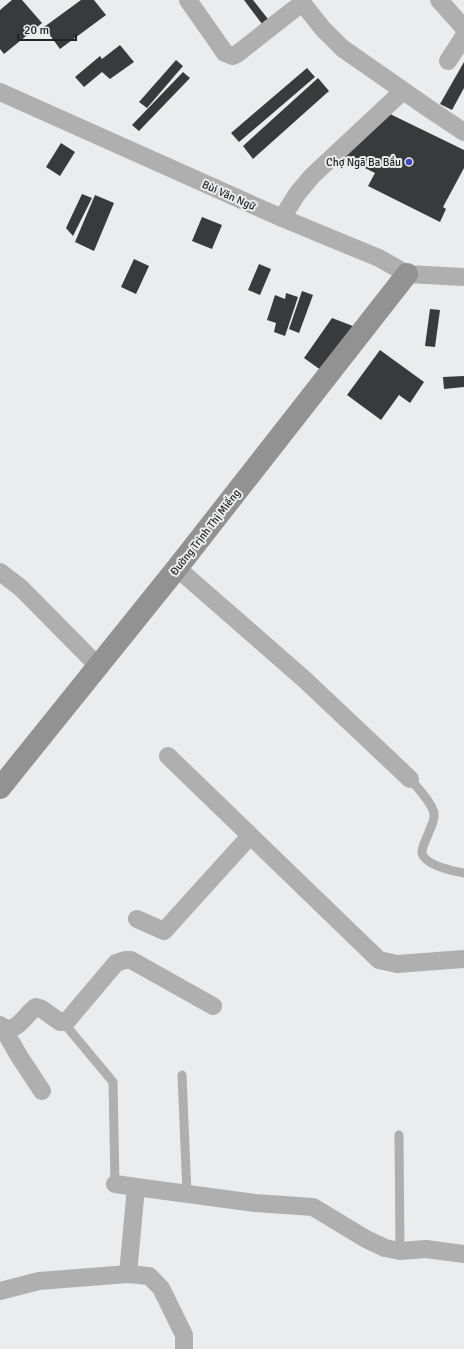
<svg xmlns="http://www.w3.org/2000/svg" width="464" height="1349" viewBox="0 0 464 1349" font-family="Signika,sans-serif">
<rect width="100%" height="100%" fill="#ebeced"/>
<path fill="#393a3b" d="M 12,0 L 22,0 L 42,23 L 4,54 L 0,49 L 0,10 Z
M 81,0 L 94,0 L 106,15 L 60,49 L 44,27 Z
M 244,0 L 253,0 L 268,19 L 262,24 Z
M 120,45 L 134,62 L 110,79 L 102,72 L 84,87 L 75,77 L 100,56 L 102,59 Z
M 176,60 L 183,66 L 147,108 L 139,102 Z
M 464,62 L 464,88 L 452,110 L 440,104 Z
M 307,68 L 315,77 L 239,142 L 231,133 Z
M 183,72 L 190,78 L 139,131 L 132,125 Z
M 318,78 L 329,91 L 253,159 L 243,146 Z
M 388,113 L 464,150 L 464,168 L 443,207 L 446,209 L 440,222 L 368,186 L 375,173 L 343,157 Z
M 61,143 L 75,152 L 60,176 L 46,167 Z
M 82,194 L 92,198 L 73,236 L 66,228 Z
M 95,195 L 114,203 L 94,251 L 75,242 Z
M 202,217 L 222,225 L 212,249 L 192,241 Z
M 134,259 L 149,266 L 136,294 L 121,287 Z
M 259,264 L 271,269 L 260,295 L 248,290 Z
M 302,291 L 313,295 L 299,333 L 289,329 Z
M 286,293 L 298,297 L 285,336 L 274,332 L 276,323 L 267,320 L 275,295 L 285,299 Z
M 430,309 L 440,310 L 435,347 L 425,346 Z
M 332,318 L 358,328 L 325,373 L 304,358 Z
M 380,350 L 424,382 L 410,403 L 399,395 L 381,420 L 347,395 Z
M 464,376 L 464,387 L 444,389 L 443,377 Z"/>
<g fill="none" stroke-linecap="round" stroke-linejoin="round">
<path stroke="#b0afaf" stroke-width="9" d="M 410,779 C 417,787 433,804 434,814 C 435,820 431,826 429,832 C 427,838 422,846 422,852 C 423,865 454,871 464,873
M 63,1022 L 113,1082 L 115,1184
M 182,1075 L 187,1194
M 399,1135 L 400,1251"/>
<path stroke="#b0afaf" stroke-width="18" d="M 188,0 L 225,53 L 233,56 L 237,54 L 302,3
M 300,0 L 323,29 L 342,48 L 428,108 L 464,132
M 439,0 L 464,28
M 448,61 L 463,38 L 464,35
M 0,92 L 282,218 L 379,258 L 407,274 L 464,277
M 282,218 L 297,194 L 312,176 L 403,91
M 177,568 L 304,679 L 410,779
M 0,572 L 21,588 L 98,666
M 168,756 L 379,960 L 397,964 L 464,959
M 137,919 L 164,931 L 250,836
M 0,1025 C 15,1038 26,1013 36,1007 L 42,1009 L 60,1022 L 67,1021 L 116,963 L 125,960 L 131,960 L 213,1006
M 3,1028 L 19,1056 L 42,1091
M 115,1184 L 136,1187
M 128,1274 L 149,1276 L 161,1288 L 184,1335 L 184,1349
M 0,1291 L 39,1281 L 128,1274 L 136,1187 L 255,1203 L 313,1207 L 366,1239 L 385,1248 L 400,1251 L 426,1249 L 464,1254"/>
<path stroke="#939292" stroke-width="22" d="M 0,788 L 177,568 L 407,274"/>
</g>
<circle fill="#4149be" stroke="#ebeced" stroke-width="1.5" cx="409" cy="162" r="4"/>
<g text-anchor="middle" stroke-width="4" stroke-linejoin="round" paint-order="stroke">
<g font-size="11" fill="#242425" stroke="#ebeced" text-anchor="end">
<text x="401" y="166">Chợ Ngã Ba Bầu</text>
</g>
<g font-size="11" fill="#242425" stroke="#ebeced">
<text transform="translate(229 195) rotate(24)" y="4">Bùi Văn Ngữ</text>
<text transform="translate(205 532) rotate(-52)" y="4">Đường Trịnh Thị Miếng</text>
</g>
</g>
<path d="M18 34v6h58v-6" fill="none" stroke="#242425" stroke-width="2"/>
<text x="24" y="34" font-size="12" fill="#242425" stroke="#ebeced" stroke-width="3" paint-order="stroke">20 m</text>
</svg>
